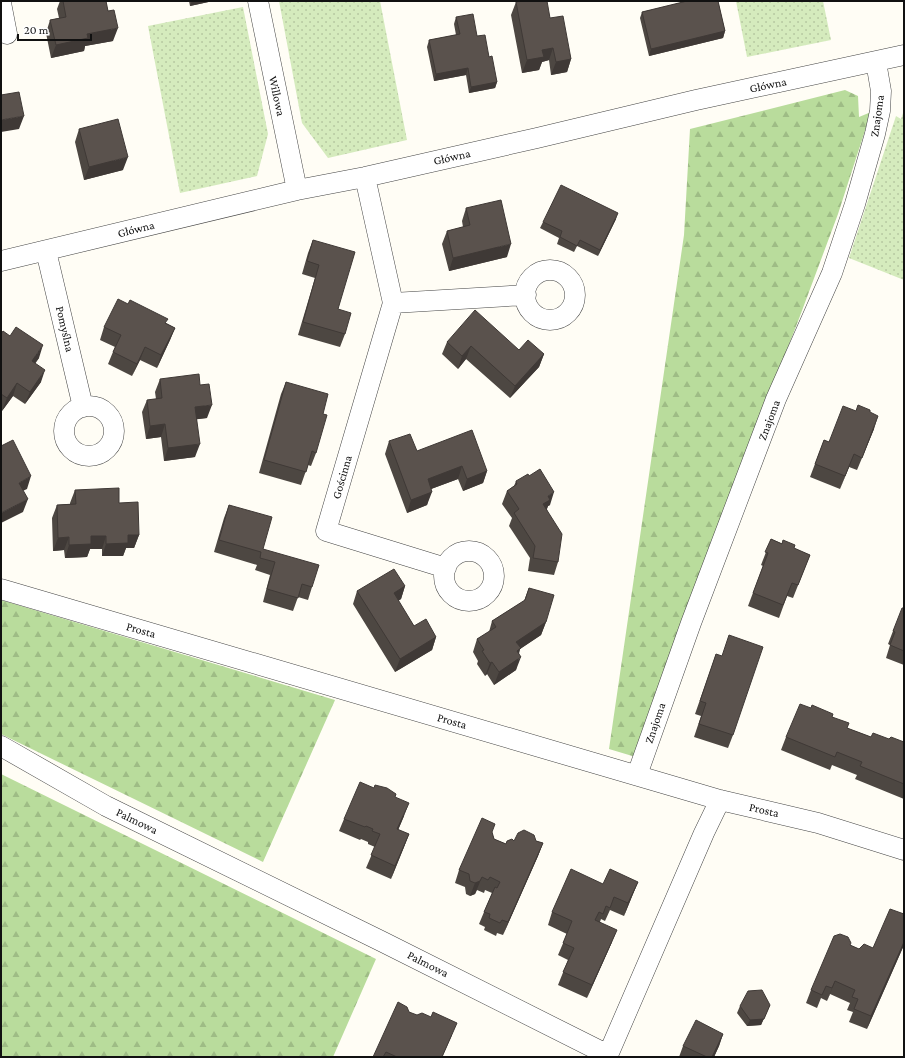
<svg xmlns="http://www.w3.org/2000/svg" width="905" height="1058" viewBox="0 0 905 1058" font-family="'Crimson Pro',serif">
<defs>
<pattern id="grass-dots" width="8" height="8" patternUnits="userSpaceOnUse"><rect width="8" height="8" fill="#d5ebbd"/><path d="M2 2h.1M6 6h.1" fill="none" stroke="#b6c8a1" stroke-width="1.8" stroke-linecap="round"/></pattern>
<pattern id="forest-firs" width="22" height="20" patternUnits="userSpaceOnUse"><rect width="22" height="20" fill="#b9dc9c"/><path d="M5 1l3.5 6h-7zM16 11l3.5 6h-7z" fill="#9ebc85"/></pattern>
</defs>
<rect width="100%" height="100%" fill="#fffdf5"/>
<path fill="url(#grass-dots)" d="M 279,1 L 380,1 L 407,140 L 328,158 L 302,123 Z
M 736,1 L 823,1 L 831,40 L 747,57 Z
M 243,7 L 268,134 L 257,176 L 180,193 L 148,26 Z
M 904,110 L 904,280 L 849,258 L 896,116 L 901,119 Z"/>
<path fill="url(#forest-firs)" d="M 845,90 L 858,96 L 859,117 L 871,112 L 838,214 L 800,316 L 714,539 L 639,758 L 609,749 L 684,235 L 690,129 Z
M 1,600 L 335,700 L 263,862 L 1,734 Z
M 1,774 L 376,959 L 333,1057 L 1,1057 Z"/>
<g fill="none" stroke-linecap="round" stroke-linejoin="round">
<g stroke="#444" stroke-width="21">
<path id="minor" d="M 258,1 L 297,190
M 1,3 L 7,34
M 365,177 L 393,303 L 326,531 L 446,568
M 46,251 L 83,407
M 1,261 L 297,190 L 365,177 L 537,138 L 696,100 L 904,55
M525 295a25 25 0 1 1 50 0a25 25 0 1 1-50 0Z
M 393,303 L 526,295
M64 431a25 25 0 1 1 50 0a25 25 0 1 1-50 0Z
M444 576a25 25 0 1 1 50 0a25 25 0 1 1-50 0Z
M 1,589 L 720,800 L 818,823 L 904,850
M 1,746 L 106,806 L 383,942 L 608,1055 L 704,833 L 720,800
M 637,775 L 691,623 L 776,399 L 832,273 L 855,204 L 875,134 L 880,111 L 881,91 L 876,62"/>
</g>
<use href="#minor" stroke="#fff" stroke-width="20"/>
</g>
<path fill="#4d4742" d="M 60,1 L 106,1 L 113,41 L 85,46 L 84,51 L 51,58 L 46,33 L 50,20 L 59,18 L 57,9 Z
M 189,1 L 213,1 L 190,6 Z
M 684,1 L 718,1 L 725,31 L 723,38 L 649,56 L 640,18 L 642,12 L 684,2 Z
M 516,2 L 550,18 L 571,59 L 567,72 L 551,75 L 549,60 L 542,62 L 539,70 L 522,73 L 511,15 Z
M 456,17 L 477,36 L 489,57 L 497,82 L 495,88 L 469,93 L 466,75 L 434,81 L 427,47 L 429,40 L 456,35 L 454,24 Z
M 79,129 L 123,170 L 84,180 L 75,142 Z
M 466,208 L 507,257 L 449,271 L 442,244 L 447,231 L 463,227 L 462,221 Z
M 616,219 L 598,256 L 577,246 L 574,252 L 557,244 L 559,238 L 540,228 L 543,222 Z
M 313,240 L 345,334 L 340,347 L 298,335 L 315,278 L 302,274 L 308,253 Z
M 166,323 L 175,328 L 170,340 L 157,368 L 140,360 L 132,376 L 108,364 L 115,347 L 100,340 L 104,327 Z
M 1,334 L 39,358 L 35,363 L 41,382 L 25,404 L 13,396 L 2,411 L 1,410 Z
M 447,342 L 519,350 L 544,354 L 539,367 L 510,398 L 466,359 L 458,369 L 442,354 Z
M 160,379 L 200,385 L 207,418 L 197,419 L 195,457 L 164,461 L 161,437 L 146,439 L 142,412 L 147,400 L 156,399 L 155,392 Z
M 286,382 L 323,414 L 316,453 L 311,466 L 308,465 L 301,485 L 259,473 L 281,394 Z
M 856,411 L 870,412 L 874,429 L 857,470 L 849,467 L 840,489 L 810,477 L 824,440 L 829,442 Z
M 389,441 L 417,451 L 487,471 L 483,483 L 463,491 L 458,479 L 431,489 L 427,505 L 407,513 L 385,454 Z
M 516,481 L 550,505 L 548,506 L 547,509 L 558,562 L 554,575 L 528,571 L 530,558 L 509,526 L 512,518 L 502,504 L 507,491 L 514,486 Z
M 75,490 L 119,503 L 139,535 L 134,548 L 126,548 L 123,556 L 102,556 L 102,549 L 90,549 L 87,557 L 65,558 L 64,550 L 53,551 L 52,518 L 57,505 L 70,504 L 70,503 Z
M 229,505 L 263,549 L 312,587 L 308,600 L 298,597 L 293,611 L 263,602 L 270,575 L 255,570 L 257,565 L 214,552 L 224,518 Z
M 771,539 L 810,555 L 793,598 L 787,596 L 779,618 L 748,606 L 763,566 L 761,565 Z
M 405,586 L 401,599 L 398,601 L 414,626 L 436,637 L 432,650 L 395,672 L 353,604 L 357,591 Z
M 529,588 L 546,622 L 541,635 L 520,649 L 519,654 L 516,670 L 494,685 L 487,674 L 485,676 L 477,664 L 478,661 L 473,652 L 477,639 L 489,632 L 492,621 L 524,601 Z
M 904,608 L 904,665 L 886,658 L 890,645 L 888,644 L 893,631 Z
M 716,654 L 733,735 L 728,748 L 694,737 L 701,716 L 695,714 Z
M 832,717 L 847,728 L 871,737 L 889,739 L 904,742 L 904,799 L 855,779 L 857,775 L 832,765 L 830,770 L 781,750 L 786,737 Z
M 374,788 L 395,797 L 404,816 L 398,830 L 409,834 L 404,847 L 391,879 L 366,868 L 375,847 L 368,844 L 368,842 L 361,839 L 360,840 L 339,831 L 344,819 Z
M 492,832 L 494,839 L 506,844 L 514,841 L 536,841 L 543,843 L 538,856 L 503,935 L 497,933 L 496,936 L 484,930 L 485,927 L 479,924 L 484,912 L 492,893 L 485,890 L 484,893 L 477,890 L 475,894 L 470,896 L 466,894 L 465,887 L 455,883 L 459,870 Z
M 638,882 L 633,894 L 624,916 L 610,910 L 605,921 L 601,919 L 600,922 L 612,942 L 587,998 L 558,985 L 568,960 L 558,955 L 567,934 L 548,925 L 552,912 L 603,884 Z
M 904,914 L 904,945 L 867,1029 L 849,1022 L 853,1012 L 847,1010 L 850,1003 L 830,994 L 827,1001 L 821,998 L 817,1008 L 806,1003 L 811,990 L 850,945 L 859,949 L 873,948 Z
M 770,1005 L 761,1025 L 747,1026 L 737,1013 L 740,1006 Z
M 409,1012 L 452,1035 L 442,1057 L 373,1057 Z
M 723,1034 L 719,1046 L 714,1057 L 679,1057 L 683,1046 Z"/>
<path fill="#3f3936" d="M 192,1 L 213,1 L 190,6 Z
M 118,28 L 113,41 L 85,46 L 84,51 L 51,58 L 56,45 L 87,34 Z
M 725,31 L 723,38 L 649,56 L 651,49 Z
M 553,48 L 549,60 L 542,62 L 539,70 L 522,73 L 527,60 L 542,50 Z
M 571,59 L 567,72 L 551,75 L 556,62 Z
M 468,68 L 466,75 L 434,81 L 436,74 Z
M 497,82 L 495,88 L 469,93 L 471,87 Z
M 24,116 L 19,129 L 1,132 L 1,120 Z
M 128,157 L 123,170 L 84,180 L 89,167 Z
M 618,213 L 616,219 L 598,256 L 600,250 Z
M 511,244 L 507,257 L 449,271 L 453,258 Z
M 175,328 L 170,340 L 157,368 L 161,355 Z
M 43,345 L 39,358 L 28,374 L 32,361 Z
M 471,346 L 466,359 L 458,369 L 462,356 Z
M 145,347 L 140,360 L 132,376 L 137,364 Z
M 544,354 L 539,367 L 510,398 L 515,386 Z
M 45,370 L 41,382 L 25,404 L 30,392 Z
M 17,383 L 13,396 L 2,411 L 7,398 Z
M 212,405 L 207,418 L 191,420 L 195,407 Z
M 878,416 L 874,429 L 857,470 L 862,458 Z
M 165,424 L 161,437 L 146,439 L 150,426 Z
M 200,444 L 195,457 L 164,461 L 168,448 Z
M 854,454 L 849,467 L 840,489 L 845,476 Z
M 462,466 L 458,479 L 423,492 L 428,479 Z
M 487,471 L 483,483 L 463,491 L 467,479 Z
M 31,476 L 27,489 L 14,495 L 19,483 Z
M 432,492 L 427,505 L 407,513 L 411,500 Z
M 554,492 L 550,505 L 548,506 L 545,513 L 543,504 L 548,496 Z
M 28,499 L 23,512 L 1,523 L 1,513 Z
M 128,535 L 139,535 L 134,548 L 126,548 L 123,556 L 102,556 L 106,544 Z
M 91,536 L 106,536 L 102,549 L 90,549 L 87,557 L 65,558 L 69,545 Z
M 69,537 L 64,550 L 53,551 L 58,538 Z
M 405,586 L 401,599 L 389,606 L 394,593 Z
M 546,622 L 541,635 L 520,649 L 516,661 L 521,657 L 516,670 L 494,685 L 499,672 L 516,642 Z
M 436,637 L 432,650 L 395,672 L 400,659 Z
M 492,662 L 487,674 L 485,676 L 490,663 Z
M 409,803 L 404,816 L 393,842 L 397,829 Z
M 409,834 L 404,847 L 391,879 L 395,866 Z
M 543,843 L 538,856 L 503,935 L 508,922 Z
M 482,877 L 475,894 L 470,896 L 475,883 Z
M 638,882 L 633,894 L 624,916 L 628,903 Z
M 617,930 L 612,942 L 587,998 L 592,985 Z
M 904,942 L 904,945 L 867,1029 L 871,1016 Z
M 835,981 L 830,994 L 827,1001 L 832,988 Z
M 770,1005 L 761,1025 L 747,1026 L 750,1020 Z
M 723,1034 L 719,1046 L 714,1057 L 712,1057 Z"/>
<path fill="#5a524d" stroke="#3f3936" d="M 63,1 L 106,1 L 108,11 L 114,10 L 118,28 L 87,34 L 88,38 L 56,45 L 50,20 L 66,17 Z
M 520,1 L 547,1 L 550,18 L 563,16 L 571,59 L 556,62 L 553,48 L 542,50 L 544,57 L 527,60 L 516,2 Z
M 687,1 L 718,1 L 725,31 L 651,49 L 642,12 Z
M 473,14 L 477,36 L 485,35 L 489,57 L 492,56 L 497,82 L 471,87 L 468,68 L 436,74 L 429,40 L 460,34 L 456,17 Z
M 19,92 L 24,116 L 1,120 L 1,95 Z
M 118,119 L 128,157 L 89,167 L 79,129 Z
M 561,185 L 618,213 L 600,250 L 580,240 L 577,246 L 560,237 L 562,231 L 543,222 Z
M 501,200 L 511,244 L 453,258 L 447,231 L 470,225 L 466,208 Z
M 313,240 L 355,252 L 338,309 L 351,313 L 345,334 L 303,322 L 319,265 L 307,261 Z
M 118,299 L 128,304 L 130,300 L 168,319 L 165,323 L 175,328 L 161,355 L 145,347 L 137,364 L 113,352 L 121,335 L 104,327 Z
M 475,310 L 519,350 L 528,340 L 544,354 L 515,386 L 471,346 L 462,356 L 447,342 Z
M 16,327 L 43,345 L 32,361 L 45,370 L 30,392 L 17,383 L 7,398 L 1,394 L 1,334 L 3,331 L 10,336 Z
M 199,374 L 200,385 L 209,384 L 212,405 L 195,407 L 200,444 L 168,448 L 165,424 L 150,426 L 147,400 L 162,398 L 160,379 Z
M 286,382 L 328,394 L 323,414 L 327,415 L 316,453 L 312,451 L 306,472 L 264,460 Z
M 858,405 L 870,410 L 870,412 L 878,416 L 862,458 L 854,454 L 845,476 L 815,464 L 824,440 L 829,442 L 843,406 L 856,411 Z
M 472,430 L 487,471 L 467,479 L 462,466 L 428,479 L 432,492 L 411,500 L 389,441 L 410,434 L 417,451 Z
M 13,440 L 31,476 L 19,483 L 28,499 L 1,513 L 1,446 Z
M 540,469 L 554,492 L 548,496 L 550,500 L 543,504 L 562,534 L 558,562 L 533,558 L 535,546 L 514,513 L 519,509 L 507,491 L 517,484 L 516,481 L 528,474 L 529,476 Z
M 119,488 L 119,503 L 138,502 L 139,535 L 128,535 L 128,543 L 106,544 L 106,536 L 91,536 L 91,544 L 69,545 L 69,537 L 58,538 L 57,505 L 76,504 L 75,490 Z
M 229,505 L 272,517 L 263,549 L 319,565 L 312,587 L 302,584 L 298,598 L 267,589 L 275,562 L 260,558 L 261,552 L 219,540 Z
M 771,539 L 782,544 L 783,540 L 795,545 L 794,548 L 810,555 L 798,585 L 792,583 L 783,605 L 753,593 L 768,553 L 765,552 Z
M 394,569 L 405,586 L 394,593 L 414,626 L 426,619 L 436,637 L 400,659 L 357,591 Z
M 529,588 L 554,595 L 546,622 L 516,642 L 521,648 L 517,651 L 521,657 L 499,672 L 492,662 L 490,663 L 482,651 L 484,650 L 477,639 L 496,627 L 492,621 L 525,600 Z
M 902,608 L 904,608 L 904,651 L 890,645 L 895,632 L 893,631 Z
M 729,635 L 763,647 L 733,735 L 699,724 L 706,703 L 700,701 L 716,654 L 722,656 Z
M 800,704 L 811,708 L 812,705 L 833,714 L 832,717 L 849,723 L 847,728 L 871,737 L 873,733 L 889,739 L 891,737 L 904,742 L 904,784 L 860,766 L 862,762 L 837,752 L 835,757 L 786,737 Z
M 360,782 L 374,788 L 375,785 L 387,788 L 396,794 L 395,797 L 409,803 L 397,829 L 409,834 L 395,866 L 371,855 L 380,834 L 372,831 L 373,829 L 366,826 L 365,827 L 344,819 Z
M 482,818 L 495,824 L 492,832 L 494,839 L 506,844 L 507,841 L 512,839 L 514,841 L 518,833 L 524,830 L 534,835 L 536,841 L 543,843 L 508,922 L 502,920 L 500,923 L 489,918 L 490,914 L 484,912 L 495,887 L 497,888 L 500,882 L 490,877 L 488,880 L 482,877 L 480,881 L 475,883 L 470,881 L 469,874 L 459,870 Z
M 571,869 L 603,884 L 610,869 L 638,882 L 628,903 L 614,897 L 610,908 L 606,906 L 603,914 L 599,912 L 595,920 L 617,930 L 592,985 L 563,972 L 574,948 L 563,943 L 572,921 L 552,912 Z
M 890,909 L 904,914 L 904,942 L 871,1016 L 854,1009 L 858,999 L 852,997 L 855,990 L 835,981 L 832,988 L 826,986 L 822,995 L 811,990 L 834,936 L 840,934 L 848,937 L 851,943 L 850,945 L 859,949 L 864,944 L 873,948 Z
M 762,990 L 770,1005 L 764,1019 L 750,1020 L 740,1006 L 748,991 Z
M 398,1002 L 407,1007 L 409,1012 L 417,1015 L 422,1013 L 431,1017 L 433,1012 L 457,1023 L 442,1057 L 397,1057 L 386,1052 L 383,1057 L 373,1057 Z
M 696,1020 L 723,1034 L 712,1057 L 707,1057 L 683,1046 Z"/>
<g text-anchor="middle" stroke-width="4" stroke-linejoin="round" paint-order="stroke">
<g font-size="12" fill="#111" stroke="#fff">
<text transform="translate(768 85) rotate(-12)" y="4">Główna</text>
<text transform="translate(277 96) rotate(78)" y="4">Willowa</text>
<text transform="translate(877 116) rotate(-82)" y="4">Znajoma</text>
<text transform="translate(452 157) rotate(-13)" y="4">Główna</text>
<text transform="translate(136 229) rotate(-14)" y="4">Główna</text>
<text transform="translate(65 329) rotate(77)" y="4">Pomyślna</text>
<text transform="translate(769 420) rotate(-69)" y="4">Znajoma</text>
<text transform="translate(342 477) rotate(-74)" y="4">Gościnna</text>
<text transform="translate(141 630) rotate(16)" y="4">Prosta</text>
<text transform="translate(452 721) rotate(16)" y="4">Prosta</text>
<text transform="translate(655 723) rotate(-71)" y="4">Znajoma</text>
<text transform="translate(764 810) rotate(13)" y="4">Prosta</text>
<text transform="translate(137 821) rotate(26)" y="4">Palmowa</text>
<text transform="translate(428 964) rotate(27)" y="4">Palmowa</text>
</g>
</g>
<rect width="905" height="1058" fill="none" stroke="#111111" stroke-width="4"/>
<path d="M18 34v6h73v-6" fill="none" stroke="#111111" stroke-width="2"/>
<text x="24" y="34" font-size="12" fill="#111111" stroke="#ffffff" stroke-width="3" paint-order="stroke">20 m</text>
</svg>
